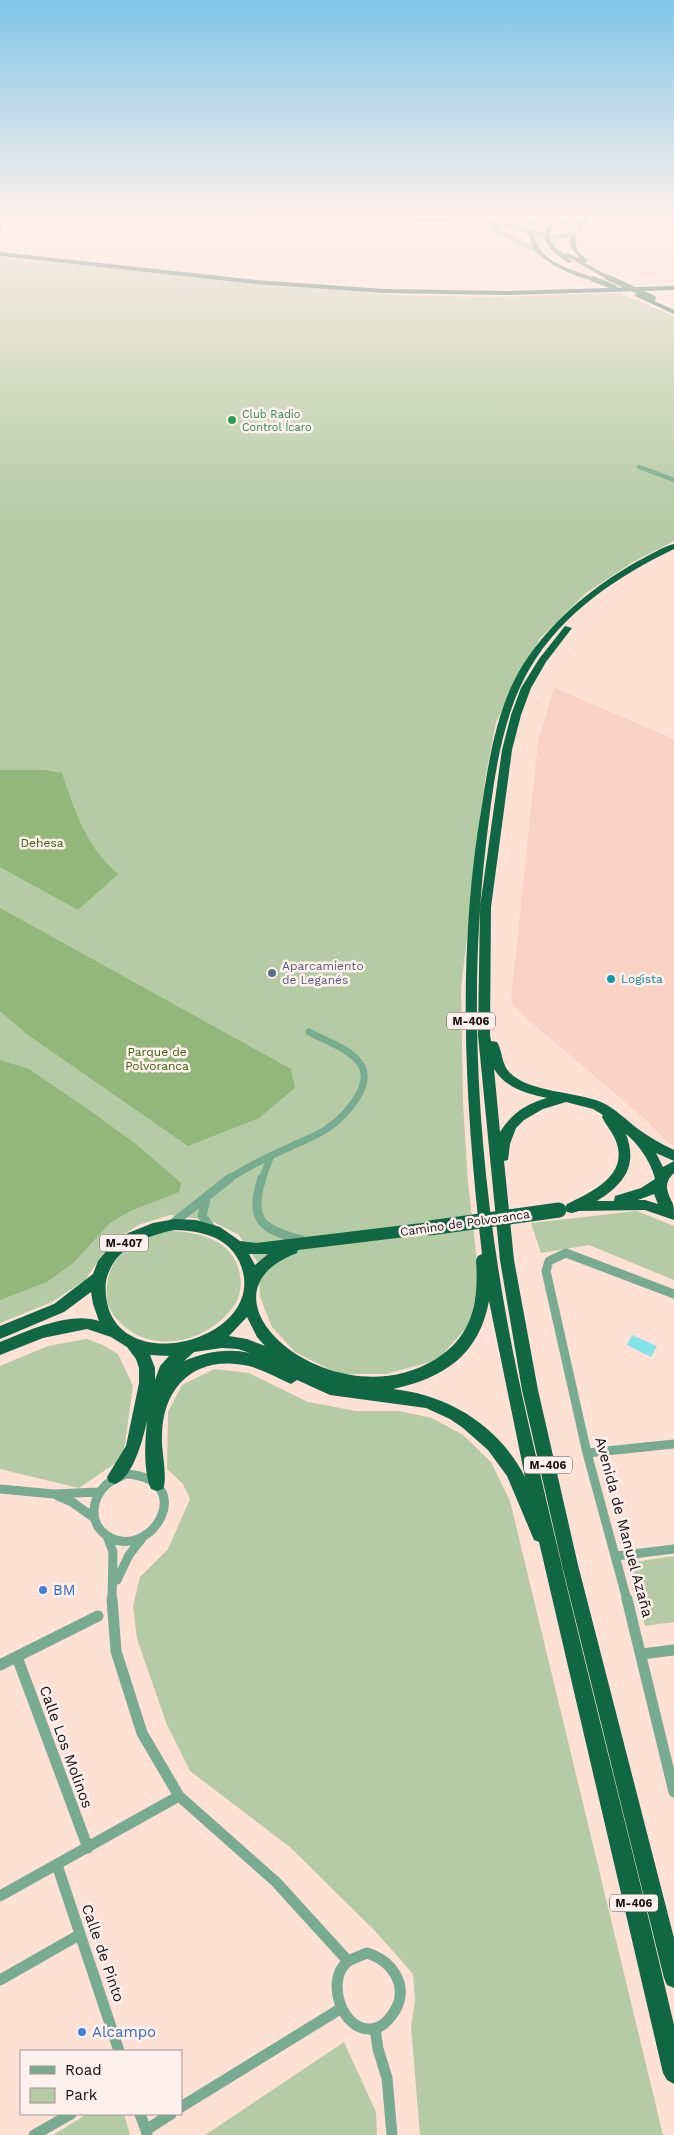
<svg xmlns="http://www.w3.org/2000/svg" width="674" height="2135" viewBox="0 0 674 2135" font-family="'Work Sans',sans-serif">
<rect width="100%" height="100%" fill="#fee0d5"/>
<path fill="#f8d2c5" d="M 554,688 L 674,739 L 674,1145 L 670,1144 L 644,1118 L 526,1018 L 511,1001 L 538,742 Z"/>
<path fill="#b4cba5" d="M 0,257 L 392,295 L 491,297 L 619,293 L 674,316 L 674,541 L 633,562 L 586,593 L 540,638 L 496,722 L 485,780 L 461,989 L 463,1103 L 468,1183 L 479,1278 L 470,1324 L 437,1360 L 386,1374 L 339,1374 L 295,1352 L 272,1327 L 260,1297 L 258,1263 L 239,1235 L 210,1220 L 170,1215 L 138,1225 L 109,1245 L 85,1280 L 52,1302 L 0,1323 Z
M 637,1211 L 674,1226 L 674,1280 L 589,1245 L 541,1253 L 531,1223 Z
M 171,1231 C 202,1232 234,1241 240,1275 C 242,1284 240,1297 235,1304 C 208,1345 144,1358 113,1314 C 107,1306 106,1295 107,1285 C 110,1252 142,1237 171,1231 Z
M 87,1339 L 103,1345 L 118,1354 L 133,1386 L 123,1458 L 79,1488 L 0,1469 L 0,1366 L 48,1346 Z
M 214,1369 L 249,1373 L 308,1402 L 356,1411 L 399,1411 L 432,1418 L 463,1435 L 491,1462 L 510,1501 L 663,2135 L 420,2135 L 411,2027 L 415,2001 L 413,1974 L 376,1932 L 291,1848 L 190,1771 L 167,1725 L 137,1639 L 133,1606 L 140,1577 L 168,1549 L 190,1499 L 183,1484 L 167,1469 L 168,1412 L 182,1385 Z
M 674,1556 L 674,1592 L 672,1586 L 674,1594 L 674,1622 L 645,1626 L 628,1563 Z
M 344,2042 L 376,2112 L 377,2135 L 205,2135 Z
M 87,2114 L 124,2114 L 130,2135 L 53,2135 Z"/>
<path fill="#93b67b" d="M 0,770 L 44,770 L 62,773 C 75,812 86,847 118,874 L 78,910 L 0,867 Z
M 0,908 L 291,1069 L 295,1088 L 259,1118 L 188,1146 L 28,1035 L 0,1011 Z
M 0,1060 L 29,1069 L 89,1110 L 136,1144 L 181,1183 L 179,1192 L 130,1211 L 110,1223 L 73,1263 L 47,1282 L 0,1300 Z"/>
<path fill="#84e2e9" d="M 632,1335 L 657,1346 L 651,1357 L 627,1345 Z"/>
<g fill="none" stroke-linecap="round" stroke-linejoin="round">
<path stroke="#78ab90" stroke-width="4" d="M 0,229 L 5,218"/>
<path stroke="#78ab90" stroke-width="4.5" d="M 639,467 L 674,480"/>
<path stroke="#78ab90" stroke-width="7" d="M 228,1179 C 248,1167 269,1156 290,1147 C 302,1141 317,1136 328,1128 C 344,1117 374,1086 361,1065 C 350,1048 325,1041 309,1032
M 262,1179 L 270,1158"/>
<path stroke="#78ab90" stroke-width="9" d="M 262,1178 C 248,1220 262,1230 302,1240
M 206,1200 L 202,1216 L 211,1228
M 173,1223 L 230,1178
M 587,1453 L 674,1444
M 126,1474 C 201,1479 150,1565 106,1535 C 88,1522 92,1498 106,1485 C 111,1480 120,1477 126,1474 Z
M 0,1489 L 54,1494 L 98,1492
M 58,1496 L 72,1502 L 93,1517
M 107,1536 L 113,1552 L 112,1600
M 617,1556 L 674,1549
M 117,1580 L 129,1555 L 143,1537
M 627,1600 L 587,1453 L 546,1271 L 549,1261 L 566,1253 L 674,1294"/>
<path stroke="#78ab90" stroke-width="11" d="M 112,1599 L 116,1651 L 142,1733 L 179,1796 L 276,1882 L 348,1961
M 627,1599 L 674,1792
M 642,1654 L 674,1650
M 17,1657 L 88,1848
M 0,1665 L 98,1616
M 57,1865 L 119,2051
M 0,1896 L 179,1796
M 367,1953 C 395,1962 411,1990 392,2015 C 386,2023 380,2029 370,2029 C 342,2030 326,1982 346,1963 C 351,1958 361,1956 367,1953 Z
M 0,1980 L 79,1935
M 375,2028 L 378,2049 L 387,2078 L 392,2135
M 181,2107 L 340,2009
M 140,2114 L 147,2133
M 146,2130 L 171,2114
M 34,2135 L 71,2114"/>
<path stroke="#78ab90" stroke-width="4.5" d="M 306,218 C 374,218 441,216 508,226 C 536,229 552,246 581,230 L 578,225 L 553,221 L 505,224 L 464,218
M 492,228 L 542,254"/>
<path fill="#106744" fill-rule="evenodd" d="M 582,218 L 588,218 L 580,226 L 576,226 Z
M 550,221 L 555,222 L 549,234 L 545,234 Z
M 530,230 C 536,235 535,242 539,248 C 550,265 577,271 595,278 L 595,280 C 579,280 545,263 535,250 C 531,245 530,238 527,232 Z
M 570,234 L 575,235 L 577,250 L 588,261 L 585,263 L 609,276 L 609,278 L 605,278 L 566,256 L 573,262 L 568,263 L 551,250 L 545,240 L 550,239 L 555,248 L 564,254 L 568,253 L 580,259 L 570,246 Z
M 635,294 L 639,294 L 674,310 L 674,314 L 635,296 Z
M 674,544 L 674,549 C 618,576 562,613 530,668 C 500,719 493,786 486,844 C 468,998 478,1157 505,1309 C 518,1384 537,1459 554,1533 C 593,1698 636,1861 674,2025 L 674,2084 L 667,2080 L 663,2073 L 539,1542 L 534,1540 L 507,1476 L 488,1450 L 463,1428 L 450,1419 L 426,1408 L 330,1395 L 297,1380 L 291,1384 C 277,1378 264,1370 249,1366 C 197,1354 162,1385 162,1437 C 161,1450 168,1478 163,1489 L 157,1491 L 151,1489 C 143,1470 145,1442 147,1421 C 143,1439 133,1478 115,1484 L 109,1482 L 107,1477 L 126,1446 L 139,1383 L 139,1368 L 136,1359 L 127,1347 L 111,1337 L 87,1329 L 43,1338 L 0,1355 L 0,1342 C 28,1331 69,1311 99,1321 L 93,1304 L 91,1292 L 64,1312 L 0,1339 L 0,1326 L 54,1304 L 93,1274 L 98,1261 L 111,1245 L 128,1233 L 153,1223 L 175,1219 L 196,1220 L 220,1227 L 240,1241 L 256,1243 L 430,1222 L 435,1224 L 437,1228 L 435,1232 L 430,1234 L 298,1250 L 297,1253 C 183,1296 333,1423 436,1359 C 473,1336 479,1301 476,1260 L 478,1256 L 482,1254 C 465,1105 456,954 482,805 C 488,765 495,722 512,685 C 538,631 587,590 638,561 C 650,555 662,547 674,544 ZM 175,1230 C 200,1231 227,1236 239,1261 C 273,1333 134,1378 109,1310 C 106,1300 104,1287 107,1277 C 116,1247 146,1236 175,1230 ZM 249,1254 L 268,1254 L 255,1265 ZM 489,1301 L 525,1477 C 499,1426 449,1395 393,1389 C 444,1378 479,1355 489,1301 ZM 247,1317 L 257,1337 L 265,1346 L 247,1339 L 229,1336 ZM 222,1348 L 238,1349 L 250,1353 C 227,1348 205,1352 184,1361 L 194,1352 ZM 150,1355 L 169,1356 L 160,1366 L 155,1380 L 155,1368 Z
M 565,626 L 572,628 L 546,662 L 531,688 L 521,715 L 512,750 L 491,907 L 490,1035 L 491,1041 L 497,1042 C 503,1052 501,1064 510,1073 C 531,1093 574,1091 601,1102 C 615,1108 626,1120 638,1129 C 649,1137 661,1144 674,1150 L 674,1173 C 663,1183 667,1192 673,1204 C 674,1208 674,1215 674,1220 L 645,1210 L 579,1211 L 572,1213 L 567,1212 L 565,1208 L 567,1204 C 589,1193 624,1178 618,1148 C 616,1136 607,1127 602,1117 L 603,1115 L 593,1109 L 566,1102 L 543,1109 L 524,1120 L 516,1128 L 510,1144 L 508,1160 L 504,1161 L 514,1260 L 538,1390 L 578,1565 L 674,1938 L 674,1988 L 667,1985 L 664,1978 L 562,1565 L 522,1390 L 500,1260 L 478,1035 L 480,907 L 502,750 L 511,715 L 521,688 L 539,659 ZM 494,1069 C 506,1088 525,1093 547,1098 C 526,1104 512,1113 500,1132 ZM 626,1134 C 638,1143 652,1164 655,1179 L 641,1188 L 615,1196 L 614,1201 L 597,1201 C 624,1184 638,1166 626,1134 ZM 656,1153 L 674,1161 L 663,1167 ZM 654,1194 L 658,1204 L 645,1200 L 638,1200 Z"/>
<path fill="#095b3b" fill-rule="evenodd" d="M 0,252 L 256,280 L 384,289 L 508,291 L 674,286 L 674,290 L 508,295 L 384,293 L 256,284 L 0,256 Z"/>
<path stroke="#106744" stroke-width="5.5" d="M 558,223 L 565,218
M 547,233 L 548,240
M 607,277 L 653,298
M 593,279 L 614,287"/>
<path stroke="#106744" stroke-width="15" d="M 430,1228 L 559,1210"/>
</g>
<linearGradient id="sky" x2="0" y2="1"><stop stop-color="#80c6e8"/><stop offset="0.42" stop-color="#fff1ec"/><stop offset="1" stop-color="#fff1ec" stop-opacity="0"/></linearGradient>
<rect width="674" height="517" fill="url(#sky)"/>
<circle fill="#2e9e5b" stroke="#fef1ed" stroke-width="2" cx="232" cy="420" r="5"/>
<circle fill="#5c6f8a" stroke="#fef1ed" stroke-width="2" cx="272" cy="973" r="5"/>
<circle fill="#0f9aa8" stroke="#fef1ed" stroke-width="2" cx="611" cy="979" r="5"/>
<g fill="#3f7fe0" stroke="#fef1ed" stroke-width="2">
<circle cx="43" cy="1590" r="5"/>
<circle cx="82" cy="2032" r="5"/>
</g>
<g text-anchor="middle" stroke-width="5" stroke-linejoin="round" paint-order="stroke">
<g font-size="11" fill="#27864d" stroke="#fef1ed" text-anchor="start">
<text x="242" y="418">Club Radio<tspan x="242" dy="13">Control Ícaro</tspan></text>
</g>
<g fill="#fef1ed" stroke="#5c514d" stroke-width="1">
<rect x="447" y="1012.5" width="48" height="17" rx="4"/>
<rect x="100" y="1234.5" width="48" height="17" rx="4"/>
<rect x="524" y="1456.5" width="48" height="17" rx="4"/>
<rect x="610" y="1894.5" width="48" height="17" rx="4"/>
</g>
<g font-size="11" font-weight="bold" fill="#170d09">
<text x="471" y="1025">M-406</text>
<text x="124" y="1247">M-407</text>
<text x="548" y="1469">M-406</text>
<text x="634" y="1907">M-406</text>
</g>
<g font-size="12" fill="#39620b" stroke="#fef1ed">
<text x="42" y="847">Dehesa</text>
<text x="157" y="1056">Parque de<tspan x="157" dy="14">Polvoranca</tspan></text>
</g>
<g font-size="12" fill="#4e5e75" stroke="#fef1ed" text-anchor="start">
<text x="282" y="970">Aparcamiento<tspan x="282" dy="14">de Leganés</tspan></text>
</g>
<g font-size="12" fill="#0d838f" stroke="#fef1ed" text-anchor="start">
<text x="621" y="983">Logista</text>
</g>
<g font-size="12" fill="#170d09" stroke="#fef1ed">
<text transform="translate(465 1223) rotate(-8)" y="4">Camino de Polvoranca</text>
</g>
<g font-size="15" fill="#170d09" stroke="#fef1ed">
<text transform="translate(624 1527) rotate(75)" y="5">Avenida de Manuel Azaña</text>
<text transform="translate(66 1747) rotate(70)" y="5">Calle Los Molinos</text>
<text transform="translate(103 1953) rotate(71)" y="5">Calle de Pinto</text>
</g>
<g font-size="15" fill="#366cbe" stroke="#fef1ed" text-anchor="start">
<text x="53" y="1595">BM</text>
<text x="92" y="2037">Alcampo</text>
</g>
</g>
<rect x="20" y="2050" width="162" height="65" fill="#fef1ed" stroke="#a29692"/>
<rect x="30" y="2066" width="25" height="8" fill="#78ab90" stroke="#a29692"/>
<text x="65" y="2075" font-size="15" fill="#170d09">Road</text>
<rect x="30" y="2088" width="25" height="15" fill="#b4cba5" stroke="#a29692"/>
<text x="65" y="2100" font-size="15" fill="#170d09">Park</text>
</svg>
